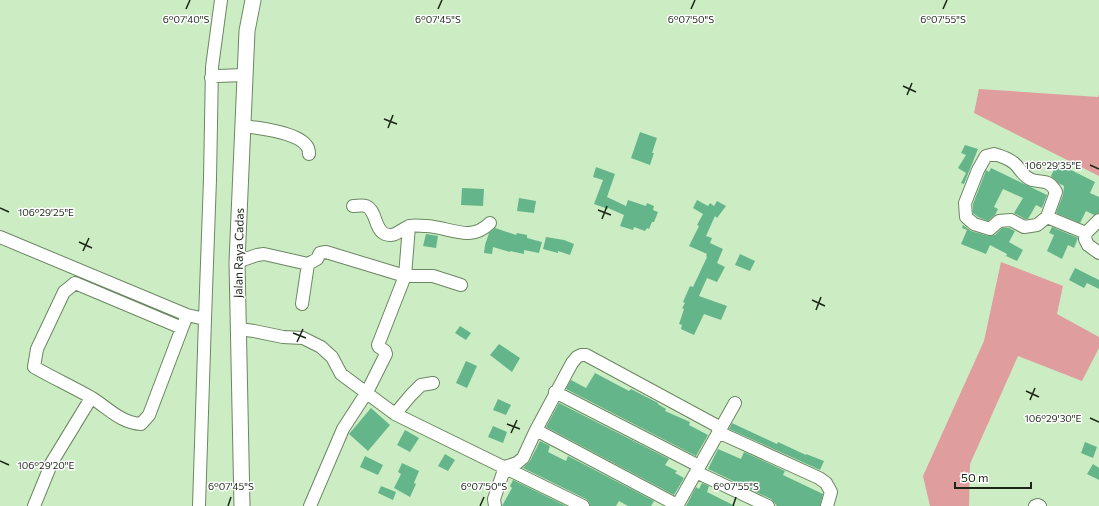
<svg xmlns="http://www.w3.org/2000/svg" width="1099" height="506" viewBox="0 0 1099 506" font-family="Commissioner,sans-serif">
<rect width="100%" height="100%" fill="#ccecc3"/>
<path fill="#df9d9e" d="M 979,89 L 1098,97 L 1099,94 L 1099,176 L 974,113 Z
M 1001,262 L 1063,286 L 1057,314 L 1099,337 L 1099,348 L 1082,381 L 1018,356 L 970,464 L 969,506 L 930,506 L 923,476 L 984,341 Z"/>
<path fill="#64b68a" d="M 640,132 L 657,138 L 652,153 L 654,153 L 650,165 L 631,158 Z
M 965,145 L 978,149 L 964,184 L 961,183 L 966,173 L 958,168 L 966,155 L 961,153 Z
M 1057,163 L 1095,182 L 1090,193 L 1099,197 L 1099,213 L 1094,215 L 1086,211 L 1080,223 L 1056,213 L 1063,195 L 1064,186 L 1060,184 L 1051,176 Z
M 596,167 L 615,174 L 607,197 L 626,206 L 628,200 L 646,206 L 647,203 L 654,206 L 653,210 L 658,212 L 654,222 L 652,222 L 649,229 L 647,228 L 645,231 L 634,227 L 633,230 L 620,226 L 624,215 L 608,208 L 608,209 L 594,204 L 603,180 L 593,177 Z
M 991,168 L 1047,195 L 1042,208 L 1036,205 L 1028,219 L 1025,219 L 1014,213 L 1023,198 L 1003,189 L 994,207 L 998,209 L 995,215 L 988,221 L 978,217 L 973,213 L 973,204 L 985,173 L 986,170 L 989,172 Z
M 462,188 L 484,189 L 483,206 L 461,205 Z
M 519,198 L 536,201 L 534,213 L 517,211 Z
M 697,200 L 708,206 L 710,203 L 714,206 L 717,201 L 726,206 L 717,218 L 715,216 L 706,236 L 712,238 L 710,243 L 723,249 L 717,263 L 725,267 L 717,282 L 707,278 L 699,296 L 727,306 L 721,320 L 704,314 L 694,335 L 681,329 L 682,325 L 679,324 L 684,309 L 682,308 L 685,303 L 683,302 L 690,286 L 693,287 L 707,257 L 706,256 L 707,254 L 689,246 L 699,226 L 697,225 L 703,214 L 693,208 Z
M 963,225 L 971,231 L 988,236 L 995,235 L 1002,228 L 1009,228 L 1015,231 L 1009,242 L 1023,250 L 1017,261 L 1006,256 L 1007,254 L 990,245 L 986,254 L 961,244 L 967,230 L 962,228 Z
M 1052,227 L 1078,238 L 1074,248 L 1068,245 L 1062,259 L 1047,251 L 1054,235 L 1049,233 Z
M 495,228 L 516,235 L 517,233 L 527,235 L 527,238 L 542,242 L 539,253 L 524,250 L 524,254 L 510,251 L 510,252 L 493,247 L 492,254 L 484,253 L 485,245 L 489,233 Z
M 426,234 L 438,236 L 436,248 L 423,246 Z
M 546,237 L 564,240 L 574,244 L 570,255 L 558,251 L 558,253 L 543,249 Z
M 740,254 L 755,261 L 750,271 L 735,265 Z
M 1075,268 L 1099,280 L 1099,289 L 1087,283 L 1084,288 L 1069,280 Z
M 460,326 L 471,333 L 466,340 L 455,333 Z
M 499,344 L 520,358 L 512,372 L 490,355 Z
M 466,361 L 477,366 L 467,388 L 456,383 Z
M 595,373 L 629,391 L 631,389 L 658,403 L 658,404 L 666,409 L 665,411 L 690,422 L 689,425 L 708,435 L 696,456 L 566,389 L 571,380 L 586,388 Z
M 498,399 L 511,405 L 506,415 L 493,410 Z
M 559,403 L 669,459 L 665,465 L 677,471 L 675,473 L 684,478 L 674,495 L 546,427 Z
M 371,408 L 390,425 L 368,451 L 349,434 Z
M 732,423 L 777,444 L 778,442 L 806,455 L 806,454 L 824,461 L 820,470 L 729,429 Z
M 493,426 L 507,432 L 503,443 L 488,437 Z
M 405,430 L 419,438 L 410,452 L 397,445 Z
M 540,441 L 550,446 L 548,452 L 566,461 L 568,456 L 654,501 L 651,506 L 628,506 L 619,501 L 616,506 L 590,506 L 589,502 L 586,499 L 523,468 L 530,461 Z
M 1085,442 L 1097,447 L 1093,458 L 1081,453 Z
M 718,449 L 741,459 L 744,452 L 785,471 L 783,475 L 823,494 L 820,506 L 777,506 L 771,499 L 708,469 Z
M 445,454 L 455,460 L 448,471 L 438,466 Z
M 365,456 L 383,465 L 378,475 L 360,467 Z
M 402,463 L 419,471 L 414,483 L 416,484 L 410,497 L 394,488 L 401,474 L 398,472 Z
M 1093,464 L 1099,468 L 1099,480 L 1087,474 Z
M 513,480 L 566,506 L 502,506 L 512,488 L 510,486 Z
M 702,483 L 709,486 L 707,492 L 735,506 L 686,506 L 696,487 L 699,489 Z
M 381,486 L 396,492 L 393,500 L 378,493 Z"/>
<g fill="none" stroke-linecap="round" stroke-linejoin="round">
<g stroke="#6b8762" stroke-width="14">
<path id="minor" d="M 211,78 L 217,76 L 245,75
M 243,126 C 259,128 296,132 306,145 C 308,147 309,151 309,154
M 994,154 C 1001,156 1008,158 1014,163 C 1021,169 1022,176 1032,180 C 1044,183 1049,179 1056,192 L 1047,217 L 1037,225 L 1024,227 L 1011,220 L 999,221 L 990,229 L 974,224 L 966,217 L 965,203 L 978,170 L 986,156 Z
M 353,206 C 357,206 362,205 366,206 C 377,211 374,229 385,234 C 396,238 400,229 410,226 C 415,225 421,226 426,226 C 450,227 470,243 490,223
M 1047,217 L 1086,233
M 1099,220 L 1086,233 L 1085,239 L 1088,245 L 1099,253
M 0,237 L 187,315 L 205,319 L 199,506
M 237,262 L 257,255 L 264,254 L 308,264 L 317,259 L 320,253 L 326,252 L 405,276 L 433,276 L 461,285
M 302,304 L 308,264
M 205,319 L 210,179 L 212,67 L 221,0
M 182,328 L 75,283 L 64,292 L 37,349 L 34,367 C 53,378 73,387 92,398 C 108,408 121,423 141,424 L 149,415 L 182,328 L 187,315
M 239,329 L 254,331 L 283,337 L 303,338 L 321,347 L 332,357 L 341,374 L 395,414 L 583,506
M 555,392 L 699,466
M 395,414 L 411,395 L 421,385 L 433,383
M 718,432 L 819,478 L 826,483 L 831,492 L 827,506
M 505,467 L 517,463 L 523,458 L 536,430
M 696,472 L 768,506
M 677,505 L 536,430 L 572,363 L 577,357 L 581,355 L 586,355 L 721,428
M 34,506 L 52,462 L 91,398
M 310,506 L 343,429 L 367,392 L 386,354 L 385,351 L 379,347 L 378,345 L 405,276 L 409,226
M 495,506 L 494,499 L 505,467
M 677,506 L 735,403
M 1035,506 L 1038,505 L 1040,506"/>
</g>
<g stroke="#6b8762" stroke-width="17">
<path id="tertiary" d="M 242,506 L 237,262 L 247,31 L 253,0"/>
</g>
<use href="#minor" stroke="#fff" stroke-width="12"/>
<use href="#tertiary" stroke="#fff" stroke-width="15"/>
</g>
<path fill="none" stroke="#1b2617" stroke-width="1.5" d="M 186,9 L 190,0M 438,9 L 442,0M 691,9 L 695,0M 943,9 L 947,0M 903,86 L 916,92M 907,95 L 912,83M 384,119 L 397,124M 388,128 L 393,115M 1090,165 L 1099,169M 0,208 L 9,212M 598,210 L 611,215M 602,219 L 607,206M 79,242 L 92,248M 83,251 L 89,238M 812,300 L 825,306M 816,310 L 821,297M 293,333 L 306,338M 297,342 L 303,329M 1026,391 L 1039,397M 1030,400 L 1035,388M 1090,418 L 1099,422M 507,424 L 520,429M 511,433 L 517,420M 0,461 L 9,465M 228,506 L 231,497M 480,506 L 484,497M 733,506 L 736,497"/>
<g text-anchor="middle" stroke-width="3" stroke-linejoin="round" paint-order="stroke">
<g font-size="12" fill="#1b2617" stroke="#fff">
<text transform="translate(239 253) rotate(-89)" y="4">Jalan Raya Cadas</text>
</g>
</g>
<g font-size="10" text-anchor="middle" fill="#1b2617" stroke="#fff" stroke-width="3" stroke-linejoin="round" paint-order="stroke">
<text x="186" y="23">6°07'40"S</text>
<text x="438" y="23">6°07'45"S</text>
<text x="691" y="23">6°07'50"S</text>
<text x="943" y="23">6°07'55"S</text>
<text x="1053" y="169">106°29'35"E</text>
<text x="46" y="216">106°29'25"E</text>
<text x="1053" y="422">106°29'30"E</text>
<text x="46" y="469">106°29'20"E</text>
<text x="231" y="490">6°07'45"S</text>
<text x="484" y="490">6°07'50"S</text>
<text x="736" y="490">6°07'55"S</text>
</g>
<path d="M955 482v6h76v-6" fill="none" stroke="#1b2617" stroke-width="2"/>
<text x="961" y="482" font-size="12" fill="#1b2617" stroke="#ffffff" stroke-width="3" paint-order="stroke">50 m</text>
</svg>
